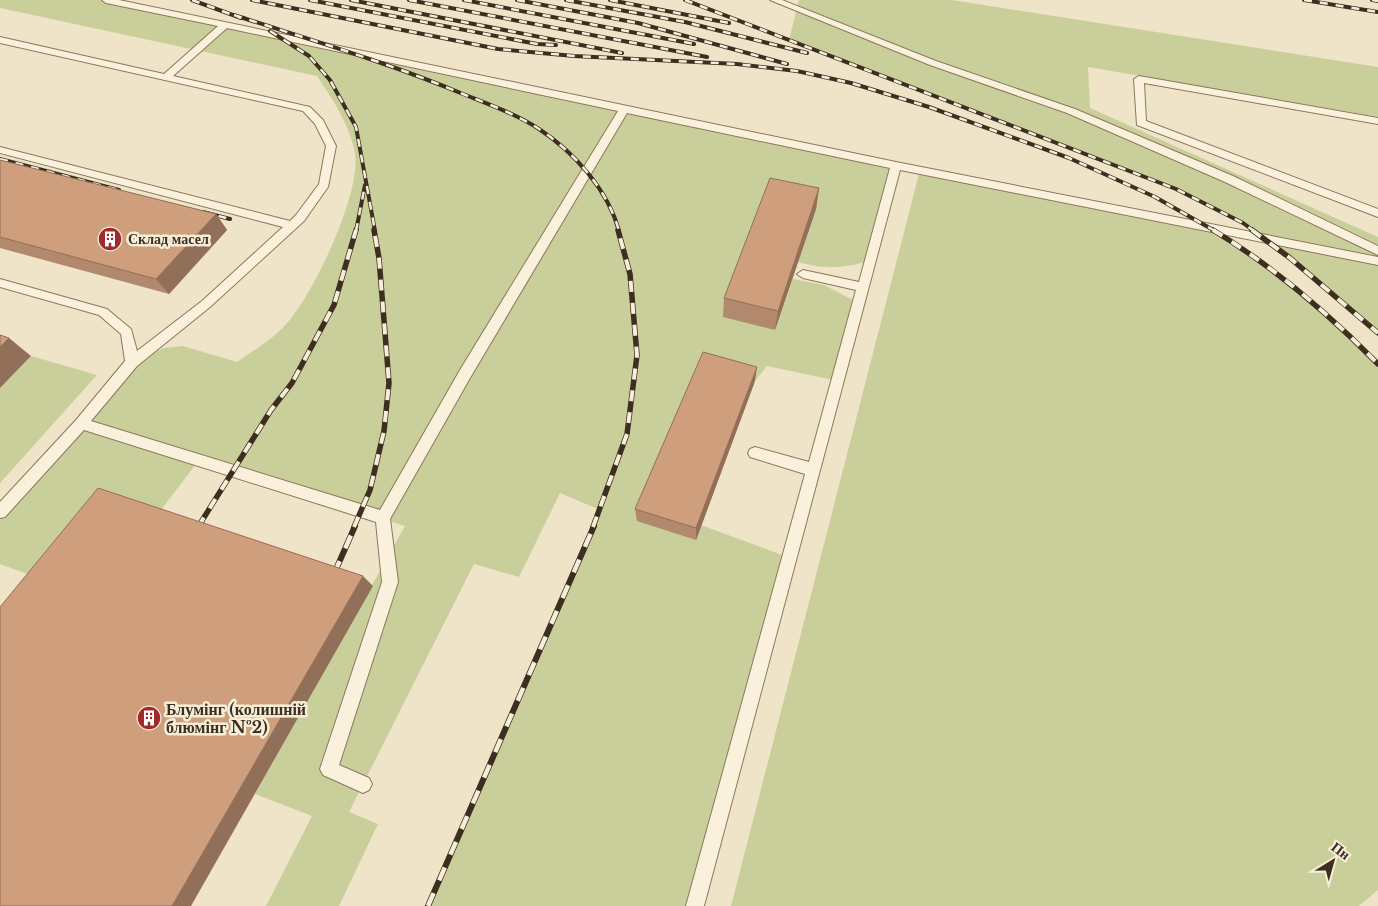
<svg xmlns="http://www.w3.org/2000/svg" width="1378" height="906" viewBox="0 0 1378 906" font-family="'Libre Baskerville',serif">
<rect width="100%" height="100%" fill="#f0e4c8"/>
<path fill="#c9cf9b" d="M 0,0 L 106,0 L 896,166 L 870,261 C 842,268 827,270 798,262 L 775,330 L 793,279 L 824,285 L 859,303 L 838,381 L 767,366 L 755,381 L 702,367 L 695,540 L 701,525 L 790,558 L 695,906 L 428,906 L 600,510 L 560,493 L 519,577 L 474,564 L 349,812 L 378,824 L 339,906 L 266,906 L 312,816 L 255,794 L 405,526 L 199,460 L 158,514 L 49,582 L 0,564 L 0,512 L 132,362 L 164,348 L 183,346 L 237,362 C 254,350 275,338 288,322 C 314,292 361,194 355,154 C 350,125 333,100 317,76 L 0,8 Z
M 799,0 L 952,0 L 1378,67 L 1378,117 L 1088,67 L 1090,108 L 1378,237 L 1378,333 L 1290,258 L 1243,223 L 1176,189 L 1058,142 L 789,40 Z
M 920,170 L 1211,228 C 1271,267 1328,311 1378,364 L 1378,890 L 1359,906 L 731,906 Z
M 31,356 L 97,375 L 0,483 L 0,388 Z"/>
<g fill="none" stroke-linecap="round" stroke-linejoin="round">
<g stroke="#8d765c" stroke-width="2">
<path id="service" d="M 102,0 L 119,0 L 896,162 L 1378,257 L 1378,265 L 900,170 L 704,906 L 686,906 L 805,474 L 750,457 L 748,453 L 750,449 L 755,447 L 809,462 L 856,290 L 803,278 L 797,274 L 803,270 L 859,282 L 890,168 L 627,113 L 470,378 L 390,519 L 398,582 L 339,765 L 369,778 L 372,784 L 369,790 L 363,793 L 323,775 L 320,769 L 382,582 L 376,522 L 84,430 L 5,517 L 0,518 L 0,502 L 76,420 L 125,361 L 121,334 L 99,315 L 0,287 L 0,279 L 107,309 L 131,329 L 137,351 L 202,301 L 283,227 L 0,153 L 0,147 L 290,221 L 296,215 L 319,184 L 326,146 L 315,124 L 303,111 L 0,43 L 0,37 L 164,74 L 218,26 L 106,3 ZM 227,28 L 618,111 L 460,370 L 380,510 L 91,421 L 137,366 L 210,307 L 304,221 L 328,187 L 336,146 L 323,120 L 310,107 L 173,76 Z
M 770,0 L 782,0 L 936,61 L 1075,109 L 1233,176 L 1378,246 L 1378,255 L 1225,182 L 1067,113 L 930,65 Z
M 1139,76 L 1378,118 L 1378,124 L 1144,83 L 1146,121 L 1378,209 L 1378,217 L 1137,125 L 1134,79 Z"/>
</g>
<use href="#service" fill="#faf1dc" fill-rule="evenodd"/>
<g stroke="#3d2e20" stroke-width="4">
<path id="rail-far2" d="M 192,0 L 241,18
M 252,0 L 498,49 L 574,56 L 737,64 L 797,71 L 851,83 L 929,107 L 1069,158 L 1155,197 L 1215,231
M 310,0 L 537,44 L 556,45
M 351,0 L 622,53
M 409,0 L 707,57
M 464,0 L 694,44
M 517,0 L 638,23 L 787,64
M 566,0 L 685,22 L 807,53
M 610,0 L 729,23
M 685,0 L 1176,189 L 1243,223 L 1254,231
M 1304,0 L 1378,12
M 1372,0 L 1378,1
M 234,15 C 311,40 389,63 463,94 C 488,104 516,114 539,129 C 574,152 608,190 619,231
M 270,31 L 309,56 L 330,80 L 356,127 L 375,231
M 0,159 L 119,190
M 203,212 L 230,219
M 356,231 L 365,185"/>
</g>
<g stroke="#3d2e20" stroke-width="5.5">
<path id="rail-far1" d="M 1213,230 C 1274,267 1328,313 1378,364
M 1252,230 L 1290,258 L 1378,333
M 198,527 L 271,410 L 292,383 L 334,305 L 356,230
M 354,527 L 370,490 L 384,431 L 389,383 L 379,258 L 374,230
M 593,527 L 627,434 L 637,355 L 630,274 L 618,230"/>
</g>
<g stroke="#3d2e20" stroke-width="6">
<path id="rail" d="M 197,528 L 198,526
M 334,574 L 355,526
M 428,906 L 594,526"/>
</g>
<use href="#rail-far2" stroke="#f7eed8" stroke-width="2.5" stroke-dasharray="8" stroke-linecap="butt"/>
<use href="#rail-far1" stroke="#f7eed8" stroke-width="4" stroke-dasharray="11" stroke-linecap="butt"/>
<use href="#rail" stroke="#f7eed8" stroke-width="4.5" stroke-dasharray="14" stroke-linecap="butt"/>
</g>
<path fill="#b2896c" d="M 0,160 L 216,214 L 227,230 L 169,294 L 0,248 Z
M 819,188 L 816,209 L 775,330 L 723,317 L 724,298 Z
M 755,381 L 696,540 L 637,521 L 635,509 Z"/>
<path fill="#916f58" d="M 819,188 L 816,209 L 775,330 L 778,311 Z
M 216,214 L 227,230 L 169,294 L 156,279 Z
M 9,338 L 31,356 L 0,388 L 0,347 Z
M 757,367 L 755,381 L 696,540 L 696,528 Z
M 363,576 L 373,586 L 191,906 L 172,906 Z"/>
<path fill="#cf9f7d" stroke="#916f58" d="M 0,160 L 216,214 L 156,279 L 0,237 Z
M 770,178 L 819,188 L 778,311 L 724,298 Z
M 0,335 L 9,338 L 0,347 Z
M 703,352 L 757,367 L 696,528 L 635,509 Z
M 98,488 L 363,576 L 172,906 L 0,906 L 0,607 Z"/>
<defs>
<g id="building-disc" transform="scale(1.25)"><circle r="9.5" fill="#9e2a2b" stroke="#f7eed8"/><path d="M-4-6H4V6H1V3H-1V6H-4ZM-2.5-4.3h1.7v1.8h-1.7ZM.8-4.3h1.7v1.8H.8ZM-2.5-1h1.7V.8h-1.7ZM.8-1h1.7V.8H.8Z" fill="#fff"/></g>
</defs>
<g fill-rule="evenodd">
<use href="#building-disc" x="110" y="239"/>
<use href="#building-disc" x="149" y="718"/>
</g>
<g text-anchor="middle" stroke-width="5" stroke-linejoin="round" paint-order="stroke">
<g font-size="14" font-weight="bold" fill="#3d2e20" stroke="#f7eed8" text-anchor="start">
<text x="128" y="244">Склад масел</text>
</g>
<g font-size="16" font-weight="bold" fill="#3d2e20" stroke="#f7eed8" text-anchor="start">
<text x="166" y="715">Блумінг (колишній<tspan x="166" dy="18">блюмінг №2)</tspan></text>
</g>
</g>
<g transform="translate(1333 861) rotate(37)" stroke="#f7eed8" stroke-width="4" paint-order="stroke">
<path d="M0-4L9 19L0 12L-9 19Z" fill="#3d2e20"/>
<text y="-8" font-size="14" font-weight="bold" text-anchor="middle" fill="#3d2e20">Пн</text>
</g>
</svg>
